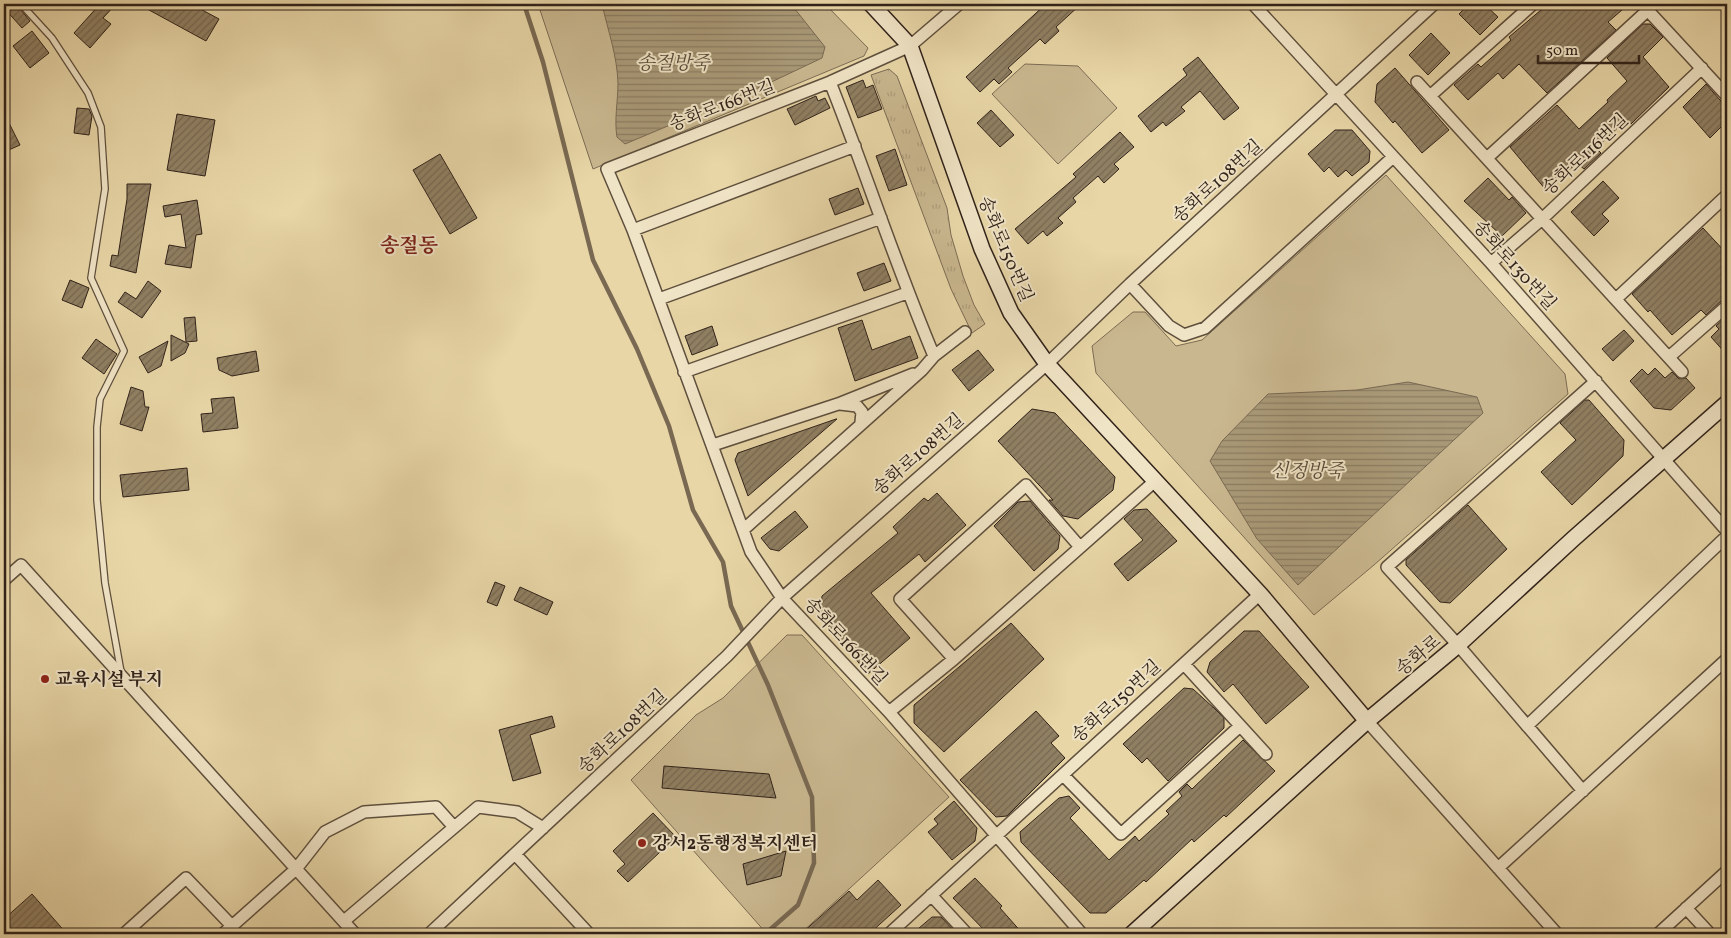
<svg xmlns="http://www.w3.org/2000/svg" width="1731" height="938" viewBox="0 0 1731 938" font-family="Vollkorn,'Noto Serif KR',serif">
<defs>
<pattern id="grass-tufts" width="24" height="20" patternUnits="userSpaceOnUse" patternTransform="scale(1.25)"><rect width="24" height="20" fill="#c9b78f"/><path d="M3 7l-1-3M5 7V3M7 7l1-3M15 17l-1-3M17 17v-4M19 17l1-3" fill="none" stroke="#ad9d7b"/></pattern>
<pattern id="water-rules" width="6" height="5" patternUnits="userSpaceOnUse" patternTransform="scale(1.25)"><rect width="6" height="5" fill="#a99977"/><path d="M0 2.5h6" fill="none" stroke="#8a7c61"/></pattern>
<pattern id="building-hatch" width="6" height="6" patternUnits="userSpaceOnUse" patternTransform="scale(1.25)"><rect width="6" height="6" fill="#908063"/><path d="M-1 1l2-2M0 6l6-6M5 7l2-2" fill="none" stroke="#766851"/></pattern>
</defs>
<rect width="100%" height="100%" fill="#e8d6a7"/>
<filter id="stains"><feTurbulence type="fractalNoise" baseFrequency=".004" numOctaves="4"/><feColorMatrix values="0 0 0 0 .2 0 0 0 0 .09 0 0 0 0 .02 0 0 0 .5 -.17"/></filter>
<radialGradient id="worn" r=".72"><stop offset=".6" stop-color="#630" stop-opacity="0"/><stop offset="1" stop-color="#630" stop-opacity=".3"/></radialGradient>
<path fill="url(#grass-tufts)" stroke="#7c6c54" d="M 889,69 L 897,76 L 947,208 L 951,235 L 963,276 L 974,305 L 985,324 L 972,333 L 951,289 L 871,75 Z"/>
<path fill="#c9b78f" stroke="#7c6c54" d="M 538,4 L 825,4 L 868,48 L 864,56 L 593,169 Z
M 1025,64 L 1078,66 L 1117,108 L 1058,164 L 992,94 Z
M 1386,175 L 1565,374 L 1568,394 L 1374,565 L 1314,615 L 1096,373 L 1092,346 L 1133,312 L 1145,312 L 1176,346 L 1202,340 Z
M 787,635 L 802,635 L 949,797 L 800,934 L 767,934 L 631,780 L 696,715 L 723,698 Z"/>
<path fill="url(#water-rules)" stroke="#796952" d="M 602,4 L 791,4 L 825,47 L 822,58 L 765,85 L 625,144 L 617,137 C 614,120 618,101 618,83 C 617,55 608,31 602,4 Z
M 1408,382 L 1477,397 L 1483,413 L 1298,585 L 1257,539 L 1210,461 L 1222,441 L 1268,394 L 1357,390 Z"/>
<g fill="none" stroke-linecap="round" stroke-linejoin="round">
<path stroke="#796952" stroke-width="4.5" d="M 524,4 L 543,62 L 593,260 L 637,349 L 669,426 L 693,510 L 723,562 L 731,606 L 768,685 L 812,797 L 814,863 L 798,905 L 765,934"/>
</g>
<path fill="url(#building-hatch)" stroke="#30221a" d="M 4,4 L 16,4 L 30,21 L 22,28 L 4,8 Z
M 100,4 L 116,4 L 103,18 L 111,24 L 90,48 L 74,33 Z
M 138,4 L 191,4 L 219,19 L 206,41 Z
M 1046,4 L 1081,4 L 1056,27 L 1059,31 L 1045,44 L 1040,39 L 1008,68 L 1012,72 L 999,84 L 994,79 L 980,92 L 966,77 Z
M 1469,4 L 1484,4 L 1498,17 L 1480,35 L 1459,14 Z
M 1548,4 L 1629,4 L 1608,22 L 1616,30 L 1547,93 L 1519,64 L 1503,79 L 1498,73 L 1468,100 L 1454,85 L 1478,64 L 1481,67 L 1511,40 L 1509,37 Z
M 1643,24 L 1650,24 L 1663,37 L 1643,57 L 1669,87 L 1631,124 L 1626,120 L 1596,148 L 1601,153 L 1584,169 L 1577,163 L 1546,190 L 1510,147 L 1557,105 L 1579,129 L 1608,102 L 1607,100 L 1627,81 L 1607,58 Z
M 32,31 L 49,53 L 30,68 L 13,46 Z
M 1431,33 L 1450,53 L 1428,75 L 1409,55 Z
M 1198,57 L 1239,108 L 1224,120 L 1200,91 L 1181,107 L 1185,111 L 1166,126 L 1163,122 L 1151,132 L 1138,116 L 1187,75 L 1183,69 Z
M 1395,68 L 1449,130 L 1422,153 L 1395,121 L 1393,123 L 1375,102 L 1377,84 Z
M 863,80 L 866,88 L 873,85 L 882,109 L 858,118 L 846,87 Z
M 1706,84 L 1727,108 L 1727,121 L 1710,138 L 1683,107 Z
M 816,96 L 818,101 L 825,98 L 830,108 L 795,125 L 787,109 Z
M 77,108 L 89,109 L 92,116 L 89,135 L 74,133 Z
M 991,110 L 1014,135 L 1000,147 L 977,123 Z
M 4,113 L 20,145 L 4,152 Z
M 177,114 L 215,120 L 205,176 L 167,170 Z
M 1335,130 L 1352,130 L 1370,151 L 1369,162 L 1352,176 L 1346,170 L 1338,177 L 1329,167 L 1324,172 L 1308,154 Z
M 1120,132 L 1134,147 L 1114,164 L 1119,169 L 1104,183 L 1098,176 L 1073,198 L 1076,202 L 1058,218 L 1063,223 L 1047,236 L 1043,231 L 1028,244 L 1015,229 L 1076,177 L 1073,174 Z
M 895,149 L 907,185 L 889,191 L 876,156 Z
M 440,154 L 477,218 L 450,234 L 413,170 Z
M 1488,178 L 1509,200 L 1512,197 L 1526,213 L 1502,236 L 1464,201 Z
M 1603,181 L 1619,198 L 1602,214 L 1609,221 L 1594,236 L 1571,212 Z
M 127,184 L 151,184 L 136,273 L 110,266 L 112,255 L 118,256 L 127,199 Z
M 858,188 L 864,204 L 835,215 L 829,199 Z
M 197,200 L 202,234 L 196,235 L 191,268 L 165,264 L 169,245 L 186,248 L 181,214 L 165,217 L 163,206 Z
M 1703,228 L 1727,254 L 1727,299 L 1722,300 L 1706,315 L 1701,310 L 1672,335 L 1650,310 L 1648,312 L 1632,294 Z
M 884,263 L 891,281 L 864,291 L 857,273 Z
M 70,280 L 89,288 L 82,308 L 62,300 Z
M 148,281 L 161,291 L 142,318 L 118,302 L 125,292 L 136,299 Z
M 1727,316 L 1727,355 L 1711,337 L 1719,329 L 1716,326 Z
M 195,317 L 197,341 L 186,342 L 184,318 Z
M 862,320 L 872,350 L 910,336 L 918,358 L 855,381 L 838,328 Z
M 712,326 L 718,345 L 692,355 L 685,336 Z
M 1624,330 L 1634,341 L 1613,361 L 1602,349 Z
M 171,335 L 189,344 L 185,353 L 171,361 Z
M 96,339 L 117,354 L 104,374 L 82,358 Z
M 168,341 L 161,366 L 148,373 L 139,357 Z
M 978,350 L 994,370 L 969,391 L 952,370 Z
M 256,351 L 259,371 L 232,376 L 219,370 L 217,358 Z
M 1655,368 L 1665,378 L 1672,372 L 1679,379 L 1686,378 L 1695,388 L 1671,410 L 1654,408 L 1630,381 L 1642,369 L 1648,375 Z
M 131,387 L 143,391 L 145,407 L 149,407 L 142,431 L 120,424 Z
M 234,397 L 238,428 L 203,432 L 201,414 L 213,413 L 211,399 Z
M 1585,400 L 1589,400 L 1624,440 L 1623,456 L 1572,505 L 1541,472 L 1576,440 L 1560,423 Z
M 1032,409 L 1055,413 L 1115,477 L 1113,490 L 1078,519 L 1063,516 L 1049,500 L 1053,500 L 998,441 Z
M 836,419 L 837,419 L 748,496 L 735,460 L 738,453 Z
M 187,468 L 189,490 L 123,497 L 120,475 Z
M 937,493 L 966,525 L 925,562 L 919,554 L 871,593 L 910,638 L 868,674 L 820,616 L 822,596 L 898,533 L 893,527 L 924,498 L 928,501 Z
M 1030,501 L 1060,536 L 1058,549 L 1034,571 L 994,526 L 1018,502 Z
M 1468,505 L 1507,549 L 1450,603 L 1440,602 L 1406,565 L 1406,560 Z
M 1147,509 L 1177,541 L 1128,581 L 1114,564 L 1143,540 L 1124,519 L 1134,510 Z
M 795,511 L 808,527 L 779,551 L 770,549 L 761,538 Z
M 495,582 L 505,586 L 497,606 L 487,602 Z
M 520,587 L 553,602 L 547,615 L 514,600 Z
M 1011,623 L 1044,659 L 944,752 L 914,723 L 914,705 Z
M 1244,631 L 1259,631 L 1309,687 L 1266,724 L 1233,684 L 1224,692 L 1207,672 L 1210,662 Z
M 1184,688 L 1193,689 L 1215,709 L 1224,718 L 1224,728 L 1168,781 L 1147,758 L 1142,763 L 1123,744 Z
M 1036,711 L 1059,736 L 1051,743 L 1065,758 L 1007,816 L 996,817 L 960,780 Z
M 552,716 L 555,727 L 530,735 L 541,773 L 513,781 L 499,730 Z
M 1243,740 L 1275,771 L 1226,817 L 1224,815 L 1194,842 L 1192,839 L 1146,882 L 1144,880 L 1106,913 L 1090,913 L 1021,842 L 1020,832 L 1059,798 L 1069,796 L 1080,808 L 1070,818 L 1109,860 L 1135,836 L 1139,841 L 1169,814 L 1166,811 L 1182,796 L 1179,792 L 1187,784 L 1192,789 Z
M 664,766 L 769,774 L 776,798 L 662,788 Z
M 954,801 L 977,828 L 975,841 L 952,860 L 928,832 L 938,824 L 934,819 Z
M 653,813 L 676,837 L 628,882 L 617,871 L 625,864 L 613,851 Z
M 786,851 L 781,876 L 747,885 L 743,864 Z
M 975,878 L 1002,906 L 1000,908 L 1023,934 L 988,934 L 953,898 Z
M 878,880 L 901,905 L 869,934 L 801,934 L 849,891 L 857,900 Z
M 32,894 L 67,934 L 4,934 L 4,919 Z
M 932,917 L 941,917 L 957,934 L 912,934 Z"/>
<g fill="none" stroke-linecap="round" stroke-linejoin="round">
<g stroke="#5e4f3d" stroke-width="8">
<path id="lane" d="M 21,4 L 52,38 L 88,93 L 101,127 L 105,189 L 91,278 L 124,351 L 100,399 L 97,427 L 97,500 L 105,583 L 121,672"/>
</g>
<g stroke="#5e4f3d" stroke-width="14">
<path id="street" d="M 959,4 L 910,46 L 830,82 L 607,169 L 633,230 L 751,552 L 782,598 L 889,712 L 1082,934
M 1253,4 L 1491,263 L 1727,531
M 1642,4 L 1727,96
M 830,82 C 866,173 896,266 934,356
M 1417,82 L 1682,372
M 1430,96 L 1533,4
M 1487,158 L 1648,10
M 633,230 L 855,146
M 1491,263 L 1542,219 L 1702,68
M 1130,284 L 1169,326 L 1184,335 L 1205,328 L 1392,158
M 659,299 L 881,218
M 1616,299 L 1727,195
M 1669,357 L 1727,306
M 684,372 L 907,293
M 840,404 L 857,406 L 862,412 L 861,422
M 713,445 L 838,404 L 913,374
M 743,530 L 922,370 L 934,356 L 965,332
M 4,580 L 21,565 L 355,934
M 954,659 L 900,599 L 1026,485 L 1080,547
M 1184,664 L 1266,754
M 889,712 L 954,659 L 1155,481
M 1367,721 L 1557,934
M 1527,726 L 1727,536
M 1063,775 L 1121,834 L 1240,726
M 1583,791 L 1458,645 L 1387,567 L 1596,381
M 515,854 L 589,934
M 1498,868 L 1727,659
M 931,895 L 967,934
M 1686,908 L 1710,934
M 344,921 L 478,807 L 517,812 L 543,828
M 124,934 L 186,878 L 232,926
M 223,934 L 296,869 L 325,832 L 364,812 L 436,807 L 454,827
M 429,934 L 727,656 L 782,598 L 1047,364 L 1130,284 L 1434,4
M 889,934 L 1260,594
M 1658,934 L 1727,871"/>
</g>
<g stroke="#30221a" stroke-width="18">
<path id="secondary" d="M 871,4 L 910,46 L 982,249 L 1011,313 L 1047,364 L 1260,594 L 1367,721
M 1132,934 L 1367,721 L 1458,645 L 1573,539 L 1727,403"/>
</g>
<use href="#lane" stroke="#f0e4c6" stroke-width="5.5"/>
<use href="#street" stroke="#f0e4c6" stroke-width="11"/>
<use href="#secondary" stroke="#f0e4c6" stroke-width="15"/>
</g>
<g fill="#8f2418" stroke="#f0e4c6" stroke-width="2">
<circle cx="45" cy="679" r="5"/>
<circle cx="642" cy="843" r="5"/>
</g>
<g text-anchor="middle" stroke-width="4" stroke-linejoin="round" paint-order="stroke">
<g font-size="18" fill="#30221a" stroke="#f0e4c6">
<text transform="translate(722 105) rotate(-21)" y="6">송화로166번길</text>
<text transform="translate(1585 154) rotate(-43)" y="6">송화로116번길</text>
<text transform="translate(1217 181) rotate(-42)" y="6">송화로108번길</text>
<text transform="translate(1006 249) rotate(67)" y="6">송화로150번길</text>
<text transform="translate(1515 265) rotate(48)" y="6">송화로130번길</text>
<text transform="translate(918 454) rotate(-41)" y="6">송화로108번길</text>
<text transform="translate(846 641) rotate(47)" y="6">송화로166번길</text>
<text transform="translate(1418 655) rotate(-40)" y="6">송화로</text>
<text transform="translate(1116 701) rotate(-42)" y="6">송화로150번길</text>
<text transform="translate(622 731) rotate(-43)" y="6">송화로108번길</text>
</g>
<g font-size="18" font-weight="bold" fill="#30221a" stroke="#f0e4c6" text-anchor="start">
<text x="55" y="685">교육시설 부지</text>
<text x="652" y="849">강서2동행정복지센터</text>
</g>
<g font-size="19" font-style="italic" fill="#5a4c3b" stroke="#f0e4c6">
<text x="673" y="69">송절방죽</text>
<text x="1307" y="477">신정방죽</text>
</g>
<g font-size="20" font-weight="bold" fill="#7a1f14" stroke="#f0e4c6">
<text x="409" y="252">송절동</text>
</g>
</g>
<rect width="1731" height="938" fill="none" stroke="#e8d6a7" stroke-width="20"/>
<rect x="5" y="5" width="1721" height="928" fill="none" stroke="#30221a" stroke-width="2.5"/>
<rect x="10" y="10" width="1711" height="918" fill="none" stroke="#30221a"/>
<path d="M1538 55v8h101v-8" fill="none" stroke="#30221a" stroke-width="2.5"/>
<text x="1546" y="55" font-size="15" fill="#30221a" stroke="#f0e4c6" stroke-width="4" paint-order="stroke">50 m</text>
<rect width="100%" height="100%" filter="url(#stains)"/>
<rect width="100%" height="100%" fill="url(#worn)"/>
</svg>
